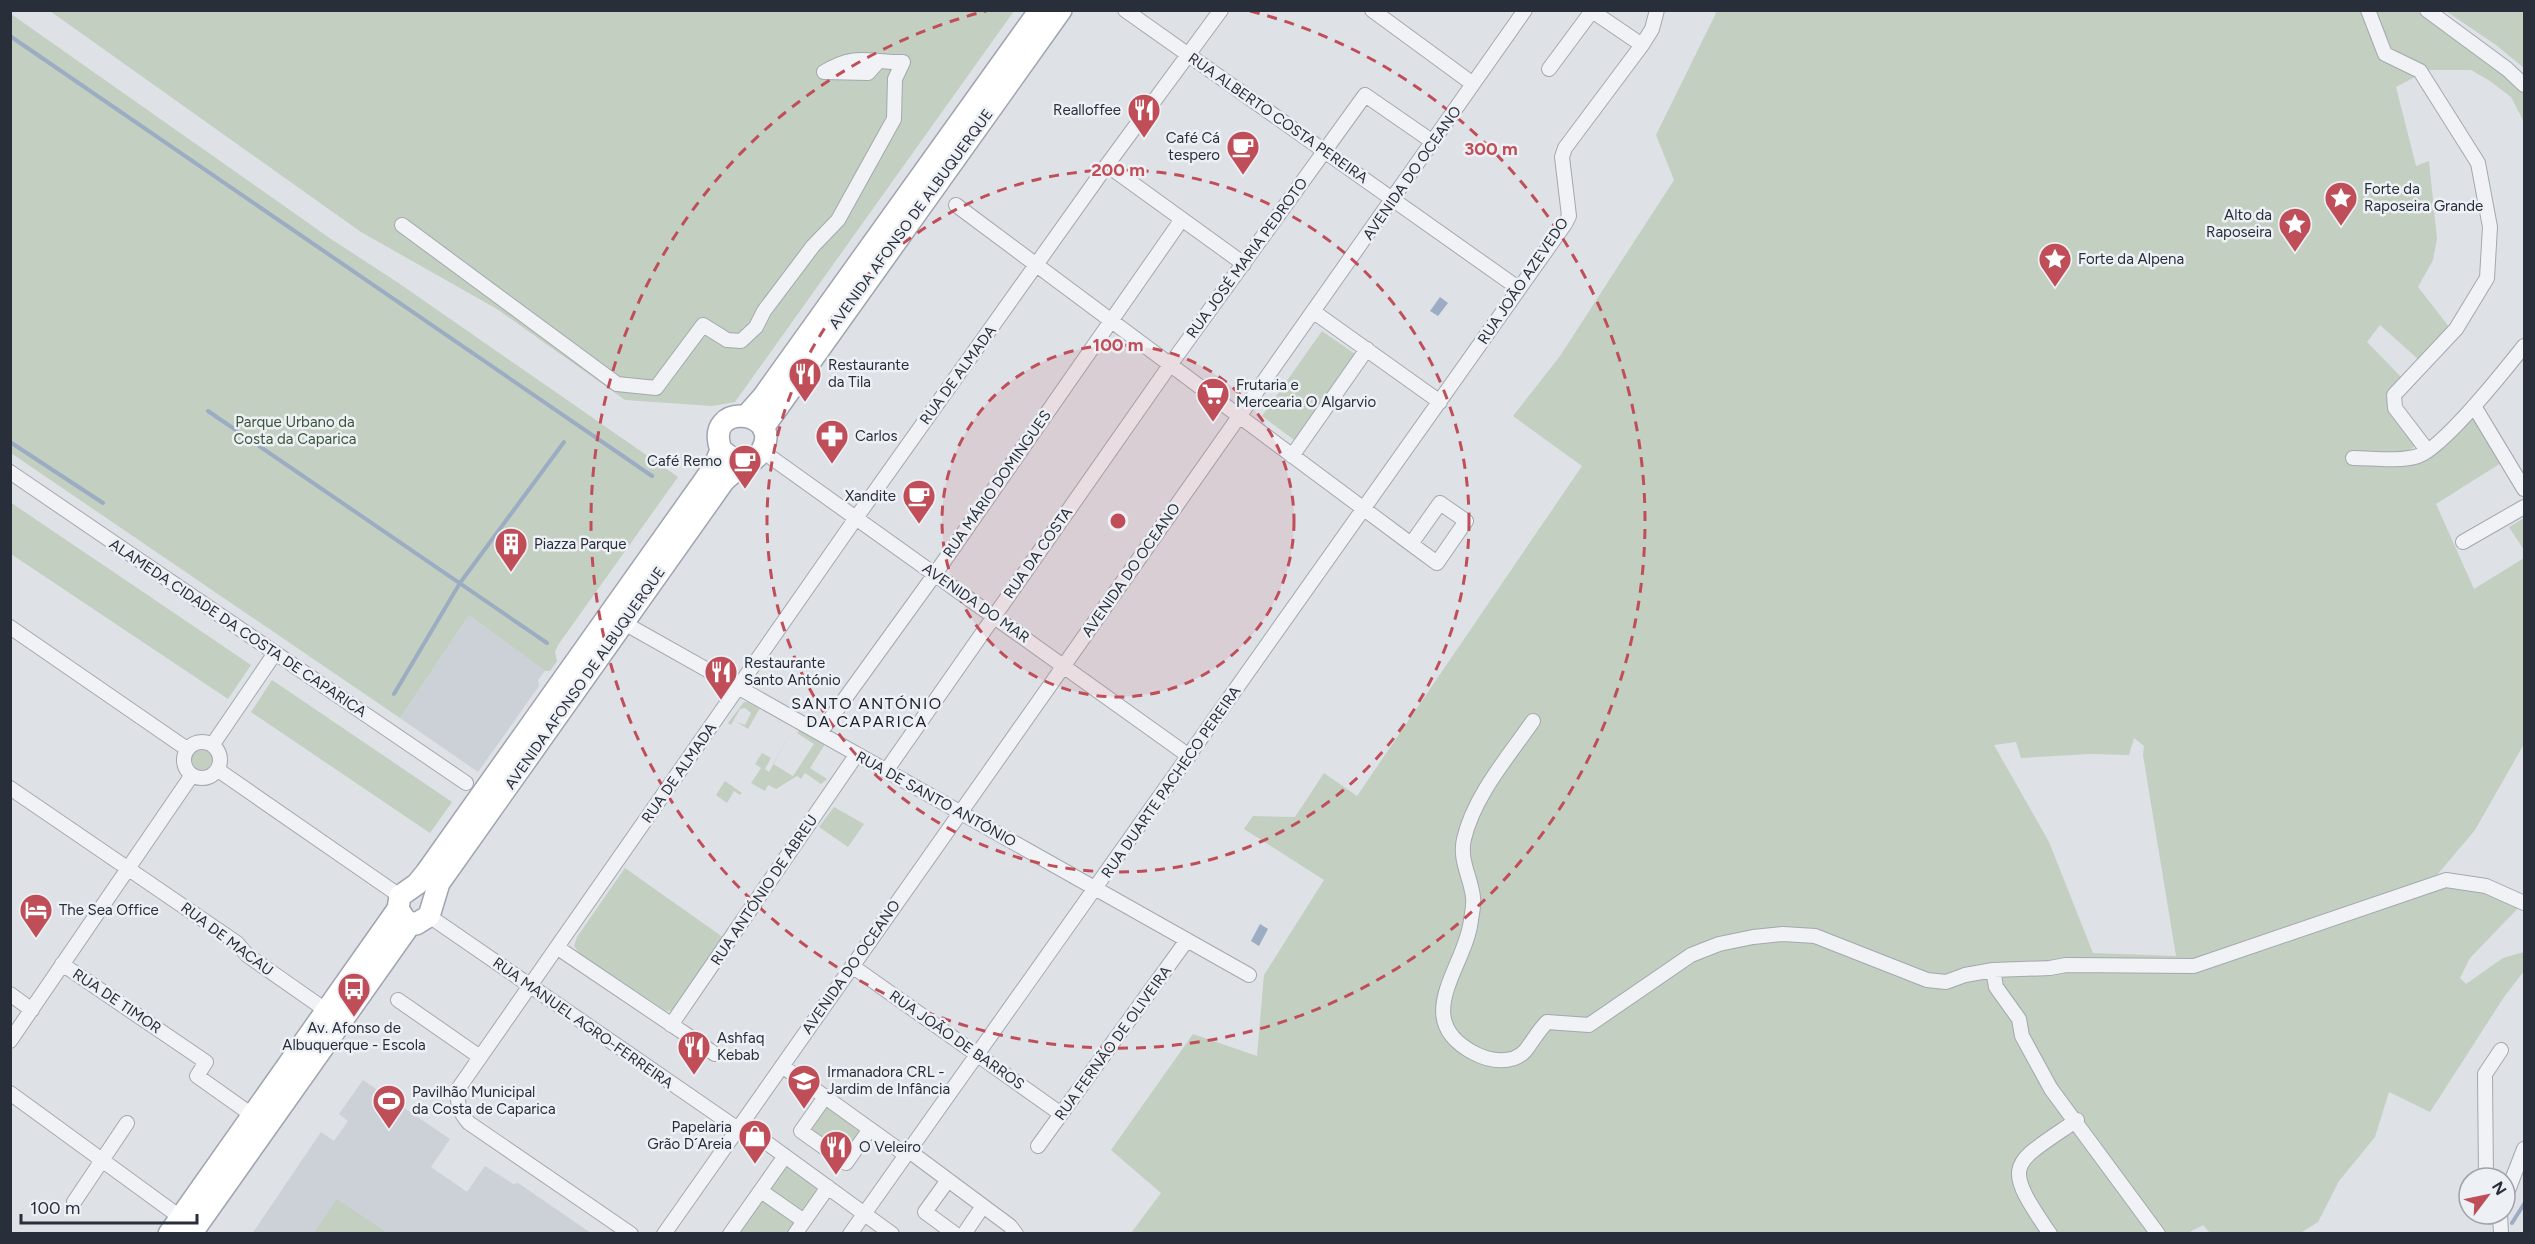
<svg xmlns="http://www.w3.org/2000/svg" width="2535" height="1244" viewBox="0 0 2535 1244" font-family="Figtree,sans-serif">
<rect width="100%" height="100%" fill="#dee1e6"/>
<path fill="#ccd0d7" d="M 469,615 L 545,671 L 538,680 L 539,686 L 478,772 L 400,718 Z
M 363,1080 L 450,1139 L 431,1167 L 467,1192 L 485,1166 L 513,1184 L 518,1183 L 591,1233 L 252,1234 L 321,1132 L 334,1141 L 348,1121 L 339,1114 Z"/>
<path fill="#c3cfc0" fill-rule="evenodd" d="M 50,11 L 1014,11 L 735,402 L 712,406 L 625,400 L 497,309 L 361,232 Z
M 1717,11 L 2365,11 C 2376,55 2374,58 2417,76 L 2396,87 L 2416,166 L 2429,161 L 2437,239 L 2433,260 L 2418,287 L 2450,328 L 2419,360 L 2380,325 L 2367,342 L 2402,378 L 2389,399 L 2391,415 L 2415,446 L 2407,452 L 2349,452 L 2353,464 L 2423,460 L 2472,416 L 2501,463 L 2436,504 L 2474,589 L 2524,558 L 2524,744 L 2475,830 L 2437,875 L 2441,887 L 2469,887 L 2522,904 L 2470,958 L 2460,978 L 2466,984 L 2503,958 L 2524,952 L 2524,971 L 2504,997 L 2430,1112 L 2389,1092 L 2375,1137 L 2339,1181 L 2318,1222 L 2299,1234 L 2210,1233 L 2203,1225 L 2186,1234 L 1131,1233 L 1161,1193 L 1111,1150 L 1193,1034 L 1257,1056 L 1264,975 L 1324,880 L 1244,829 L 1253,816 L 1295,817 L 1324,773 L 1357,796 L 1582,466 L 1513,416 L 1560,356 L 1674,180 L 1656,135 ZM 2134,738 L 2144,746 L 2143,755 L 2176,956 L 2093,953 L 2049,842 L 1994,745 L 2016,742 L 2021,758 L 2091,754 L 2129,755 Z
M 2373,11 L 2417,11 L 2482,56 L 2523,92 L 2524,122 L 2511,97 L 2490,81 L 2471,70 L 2429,70 L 2387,46 Z
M 2446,11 L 2524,11 L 2524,68 L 2496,45 Z
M 11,14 L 331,239 L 397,282 L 678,477 L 558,645 L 555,652 L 557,661 L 550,671 L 545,671 L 469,615 L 400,718 L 11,453 Z
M 1322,331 L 1358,356 L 1297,442 L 1262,416 Z
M 10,502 L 251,665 L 228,699 L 11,554 Z
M 2524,518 L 2524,550 L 2509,527 Z
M 272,680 L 452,802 L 430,833 L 251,712 Z
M 744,702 L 748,702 L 760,708 L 748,729 L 737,722 L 745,725 L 751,713 L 745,708 L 740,709 L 731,725 L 728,723 Z
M 794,727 L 773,764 L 793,776 L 814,744 L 797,733 L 800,730 L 825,744 L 810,768 L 827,779 L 821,784 L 805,773 L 801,779 L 797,776 L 776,789 L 768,785 L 765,791 L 751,783 L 761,768 L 755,764 L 762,753 L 771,758 L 765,769 L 769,772 Z
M192 760a10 10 0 1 1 20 0a10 10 0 1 1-20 0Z
M 725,781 L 742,793 L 740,795 L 734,791 L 727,803 L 716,795 Z
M 834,807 L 864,824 L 848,847 L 819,827 Z
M 625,868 L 724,938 L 673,1011 L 666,1011 L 579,953 L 574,946 L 577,937 Z
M 825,1097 L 870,1129 L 846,1163 L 801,1131 Z
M 785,1156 L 828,1187 L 795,1233 L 730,1234 Z
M 337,1199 L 387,1233 L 314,1233 Z"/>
<path fill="#9cacc3" d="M 1440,297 L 1448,303 L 1438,316 L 1430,311 Z
M 1260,924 L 1268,929 L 1259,946 L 1251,941 Z"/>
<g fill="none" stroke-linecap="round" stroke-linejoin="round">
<path stroke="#9cacc3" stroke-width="4" d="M 10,36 L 652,476
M 208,411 L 547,643
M 10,442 L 103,503
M 394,694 L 460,583 L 564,442
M 2512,1223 L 2524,1204"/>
<g stroke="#a4a8af" stroke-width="16">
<path id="street" d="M 1125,10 L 1518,288
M 1372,10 L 1473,84
M 2368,10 L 2385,54 L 2420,71 L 2478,163 L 2490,227 L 2487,278 L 2456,329 L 2394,395 L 2395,408 L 2427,450
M 2427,10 L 2507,69 L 2524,85
M 1549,69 L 1592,11 L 1642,45
M 824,72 L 868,73 L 877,63
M 1107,165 L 1244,264
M 956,205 L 1411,544 L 1437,563 L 1466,521 L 1440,503 L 1411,544
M 402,225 L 617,384 L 656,388 L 703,325 L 727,340 L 741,341 L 756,327 L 764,311 L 813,246 L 838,220 L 894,119 L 895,79 L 903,62 C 868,63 857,52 824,72
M 1314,312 L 1440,402
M 2474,406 L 2524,489
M 762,451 L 1189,756
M 1292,456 L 1367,349
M 2353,458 C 2373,458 2398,462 2418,456 C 2444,447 2505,370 2524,346
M 10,472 L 466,783
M 2463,542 L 2524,507
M 624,623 L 1249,975
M 10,627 L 187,749
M 1533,721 C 1508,757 1474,796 1464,839 C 1459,860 1471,878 1473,897 C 1474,905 1472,913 1471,920 C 1466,967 1409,1019 1474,1053 C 1489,1061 1512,1065 1525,1051 C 1533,1041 1538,1031 1547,1022 L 1589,1025 L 1691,955 L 1719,944 L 1753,937 L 1783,934 L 1815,936 L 1927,980 L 1946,982 L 1965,975 L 1993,970 L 1996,987 L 2019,1019 L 2022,1036 L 2051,1089 L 2158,1234
M 820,733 L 935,574 L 1182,219
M184 760a18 18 0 1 1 36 0a18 18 0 1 1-36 0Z
M 213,744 L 275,653
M 218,770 L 400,896
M 886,771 L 1170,365 L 1365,95 L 1433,142
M 10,788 L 237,943 L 247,955 L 327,1011
M 429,916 L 738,1129
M 558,948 L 715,1054
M 62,964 L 206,1062 L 197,1076 L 252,1115
M 852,966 L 1061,1114
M 1993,970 L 2050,968 L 2066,965 L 2194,966 L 2446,880 L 2486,886 L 2524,903
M 10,994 L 32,1010
M 398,1000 L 480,1057
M 671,1025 L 857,754
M 10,1041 L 192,775
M 782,1066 L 906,1155
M 10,1093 L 180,1217
M 825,1097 L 801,1131 L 846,1163 L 870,1129
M 741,1124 L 892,1234
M 1038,1146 L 1187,940
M 909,1151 L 1010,1226 L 1016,1234
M 2486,1178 L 2485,1074 L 2501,1050
M 948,1180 L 925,1212 L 955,1234
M 761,1191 L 804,1221
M 2505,1198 L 2524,1149
M 74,1202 L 127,1123
M 2500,1214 L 2501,1234
M 631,1234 L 469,1123 C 459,1112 457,1104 458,1089 L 856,518 L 1107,165 L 1221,10
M 664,1234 L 1525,10
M 730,1234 L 785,1156
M 795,1234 L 828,1187
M 850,1234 L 1565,224 L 1569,216 L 1562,157 L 1565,148 L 1642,45 L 1652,29 L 1657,10
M 964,1234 L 983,1206
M 2050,1234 C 2001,1162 2010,1166 2077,1120"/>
</g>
<g stroke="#9fa5b0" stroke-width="24">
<path id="primary" d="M 747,415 L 763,397 L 1040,10
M 763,428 L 1061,10
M 721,450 L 714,467 L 426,873 L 417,884 L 400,896 L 398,909 L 406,921 L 416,924 L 429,916 L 439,883 L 723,482 C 734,468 756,463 762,450 C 784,410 703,400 721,450 L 737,462 L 751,460
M 169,1234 L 398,909
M 191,1234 L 411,923"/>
</g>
<use href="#street" stroke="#f0f2f5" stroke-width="14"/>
<use href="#primary" stroke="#fff" stroke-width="21"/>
</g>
<circle cx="1118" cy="521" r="176" fill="#c04e58" fill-opacity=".12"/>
<g fill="none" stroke="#c04e58" stroke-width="3" stroke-dasharray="10 8">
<circle cx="1118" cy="521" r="176"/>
<circle cx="1118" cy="521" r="351"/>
<path d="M1250 11A527 527 0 1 1 986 11"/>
</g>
<defs>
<g id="restaurant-pin" transform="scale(1.725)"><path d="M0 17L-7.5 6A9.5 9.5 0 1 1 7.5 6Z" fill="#c04e58" stroke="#edf0f4"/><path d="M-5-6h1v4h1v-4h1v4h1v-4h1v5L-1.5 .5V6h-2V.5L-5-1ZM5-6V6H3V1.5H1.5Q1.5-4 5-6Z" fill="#fff"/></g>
<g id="cafe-pin" transform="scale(1.725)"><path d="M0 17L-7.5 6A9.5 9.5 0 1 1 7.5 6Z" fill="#c04e58" stroke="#edf0f4"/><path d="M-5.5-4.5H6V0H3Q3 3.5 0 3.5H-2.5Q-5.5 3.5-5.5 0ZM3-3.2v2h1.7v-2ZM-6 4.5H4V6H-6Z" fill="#fff"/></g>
<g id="sight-pin" transform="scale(1.725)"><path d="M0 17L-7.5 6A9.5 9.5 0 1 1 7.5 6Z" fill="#c04e58" stroke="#edf0f4"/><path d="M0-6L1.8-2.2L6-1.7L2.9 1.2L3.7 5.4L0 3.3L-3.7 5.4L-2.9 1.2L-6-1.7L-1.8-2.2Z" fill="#fff"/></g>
<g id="supermarket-pin" transform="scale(1.725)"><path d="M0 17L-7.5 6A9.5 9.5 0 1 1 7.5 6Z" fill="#c04e58" stroke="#edf0f4"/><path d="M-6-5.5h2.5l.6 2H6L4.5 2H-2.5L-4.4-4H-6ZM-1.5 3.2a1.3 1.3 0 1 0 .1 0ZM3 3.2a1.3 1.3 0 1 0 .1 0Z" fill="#fff"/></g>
<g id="pharmacy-pin" transform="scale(1.725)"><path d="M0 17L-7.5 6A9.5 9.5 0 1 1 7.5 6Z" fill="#c04e58" stroke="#edf0f4"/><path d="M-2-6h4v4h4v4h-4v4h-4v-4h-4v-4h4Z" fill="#fff"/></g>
<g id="building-pin" transform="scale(1.725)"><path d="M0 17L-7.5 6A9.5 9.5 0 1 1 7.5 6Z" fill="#c04e58" stroke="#edf0f4"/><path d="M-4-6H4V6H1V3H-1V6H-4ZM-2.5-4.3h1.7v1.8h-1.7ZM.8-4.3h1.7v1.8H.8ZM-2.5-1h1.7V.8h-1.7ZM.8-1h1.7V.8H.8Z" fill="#fff"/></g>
<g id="hotel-pin" transform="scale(1.725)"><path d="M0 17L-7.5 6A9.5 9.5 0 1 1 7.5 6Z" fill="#c04e58" stroke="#edf0f4"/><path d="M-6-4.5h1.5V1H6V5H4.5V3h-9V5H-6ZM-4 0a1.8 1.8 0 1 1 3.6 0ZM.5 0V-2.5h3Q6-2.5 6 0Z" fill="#fff"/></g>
<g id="bus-pin" transform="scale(1.725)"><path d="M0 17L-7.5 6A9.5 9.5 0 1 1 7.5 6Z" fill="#c04e58" stroke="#edf0f4"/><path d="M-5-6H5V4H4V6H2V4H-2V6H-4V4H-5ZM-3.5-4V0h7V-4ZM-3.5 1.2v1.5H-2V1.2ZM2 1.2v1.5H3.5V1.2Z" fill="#fff"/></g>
<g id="school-pin" transform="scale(1.725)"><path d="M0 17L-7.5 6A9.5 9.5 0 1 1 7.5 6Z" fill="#c04e58" stroke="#edf0f4"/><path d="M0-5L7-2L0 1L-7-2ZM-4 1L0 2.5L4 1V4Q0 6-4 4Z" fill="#fff"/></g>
<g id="stadium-pin" transform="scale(1.725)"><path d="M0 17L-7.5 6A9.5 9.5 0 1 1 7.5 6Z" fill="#c04e58" stroke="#edf0f4"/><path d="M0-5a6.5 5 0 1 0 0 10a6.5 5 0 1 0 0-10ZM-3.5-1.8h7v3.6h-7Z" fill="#fff"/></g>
<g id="shop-pin" transform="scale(1.725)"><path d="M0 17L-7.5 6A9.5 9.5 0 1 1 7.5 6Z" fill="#c04e58" stroke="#edf0f4"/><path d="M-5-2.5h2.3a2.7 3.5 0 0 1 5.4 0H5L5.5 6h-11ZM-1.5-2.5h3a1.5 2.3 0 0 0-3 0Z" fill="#fff"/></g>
</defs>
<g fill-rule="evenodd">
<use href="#restaurant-pin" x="1144" y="110"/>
<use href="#cafe-pin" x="1243" y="147"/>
<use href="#sight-pin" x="2341" y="198"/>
<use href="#sight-pin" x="2295" y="224"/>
<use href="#sight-pin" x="2055" y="259"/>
<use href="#restaurant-pin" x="805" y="374"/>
<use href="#supermarket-pin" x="1213" y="394"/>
<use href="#pharmacy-pin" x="832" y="436"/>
<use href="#cafe-pin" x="745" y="461"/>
<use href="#cafe-pin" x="919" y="496"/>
<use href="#building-pin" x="511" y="544"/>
<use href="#restaurant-pin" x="721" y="672"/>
<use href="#hotel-pin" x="36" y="910"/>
<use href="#bus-pin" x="354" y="989"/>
<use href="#restaurant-pin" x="694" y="1047"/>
<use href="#school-pin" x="804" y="1081"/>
<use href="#stadium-pin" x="389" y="1101"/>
<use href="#shop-pin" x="755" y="1136"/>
<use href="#restaurant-pin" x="836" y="1147"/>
</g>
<g text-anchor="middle" stroke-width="5" stroke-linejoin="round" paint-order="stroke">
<g font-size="15" fill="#292e3b" stroke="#edf0f4" text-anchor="start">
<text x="1121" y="115" text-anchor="end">Realloffee</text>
<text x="1220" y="143" text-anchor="end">Café Cá<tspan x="1220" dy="17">tespero</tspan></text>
<text x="2364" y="194">Forte da<tspan x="2364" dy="17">Raposeira Grande</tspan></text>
<text x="2272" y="220" text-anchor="end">Alto da<tspan x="2272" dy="17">Raposeira</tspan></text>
<text x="2078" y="264">Forte da Alpena</text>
<text x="828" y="370">Restaurante<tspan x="828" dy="17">da Tila</tspan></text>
<text x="1236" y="390">Frutaria e<tspan x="1236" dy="17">Mercearia O Algarvio</tspan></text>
<text x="855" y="441">Carlos</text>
<text x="722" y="466" text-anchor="end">Café Remo</text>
<text x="896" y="501" text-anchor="end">Xandite</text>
<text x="534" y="549">Piazza Parque</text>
<text x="744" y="668">Restaurante<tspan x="744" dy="17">Santo António</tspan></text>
<text x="59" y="915">The Sea Office</text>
<text x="354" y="1033" text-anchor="middle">Av. Afonso de<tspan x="354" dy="17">Albuquerque - Escola</tspan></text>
<text x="717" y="1043">Ashfaq<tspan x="717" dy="17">Kebab</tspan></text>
<text x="827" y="1077">Irmanadora CRL -<tspan x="827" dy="17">Jardim de Infância</tspan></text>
<text x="412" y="1097">Pavilhão Municipal<tspan x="412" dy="17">da Costa de Caparica</tspan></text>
<text x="732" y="1132" text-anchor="end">Papelaria<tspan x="732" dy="17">Grão D´Areia</tspan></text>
<text x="859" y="1152">O Veleiro</text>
</g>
<g font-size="15" fill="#292e3b" stroke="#edf0f4">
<text transform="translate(1278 118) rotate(35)" y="5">RUA ALBERTO COSTA PEREIRA</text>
<text transform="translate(1412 173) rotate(-55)" y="5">AVENIDA DO OCEANO</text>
<text transform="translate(911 219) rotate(-54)" y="5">AVENIDA AFONSO DE ALBUQUERQUE</text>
<text transform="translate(1247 258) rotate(-54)" y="5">RUA JOSÉ MARIA PEDROTO</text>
<text transform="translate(1523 281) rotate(-56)" y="5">RUA JOÃO AZEVEDO</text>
<text transform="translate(958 375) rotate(-54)" y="5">RUA DE ALMADA</text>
<text transform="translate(997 484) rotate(-55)" y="5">RUA MÁRIO DOMINGUES</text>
<text transform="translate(1038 553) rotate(-55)" y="5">RUA DA COSTA</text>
<text transform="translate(1131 570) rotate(-55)" y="5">AVENIDA DO OCEANO</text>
<text transform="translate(976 603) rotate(35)" y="5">AVENIDA DO MAR</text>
<text transform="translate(238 628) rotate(34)" y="5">ALAMEDA CIDADE DA COSTA DE CAPARICA</text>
<text transform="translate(585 678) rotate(-55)" y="5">AVENIDA AFONSO DE ALBUQUERQUE</text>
<text transform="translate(679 773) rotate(-55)" y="5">RUA DE ALMADA</text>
<text transform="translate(1171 782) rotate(-55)" y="5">RUA DUARTE PACHECO PEREIRA</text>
<text transform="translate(936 799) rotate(29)" y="5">RUA DE SANTO ANTÓNIO</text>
<text transform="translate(764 890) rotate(-56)" y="5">RUA ANTÓNIO DE ABREU</text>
<text transform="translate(227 939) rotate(37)" y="5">RUA DE MACAU</text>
<text transform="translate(851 967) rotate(-55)" y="5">AVENIDA DO OCEANO</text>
<text transform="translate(117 1001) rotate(34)" y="5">RUA DE TIMOR</text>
<text transform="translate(583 1023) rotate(35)" y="5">RUA MANUEL AGRO-FERREIRA</text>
<text transform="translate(957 1040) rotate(35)" y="5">RUA JOÃO DE BARROS</text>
<text transform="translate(1113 1043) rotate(-54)" y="5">RUA FERNÃO DE OLIVEIRA</text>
</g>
<g font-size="15" fill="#3b5538" stroke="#edf0f4">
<text x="295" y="427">Parque Urbano da<tspan x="295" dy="17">Costa da Caparica</tspan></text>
</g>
<g font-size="16" letter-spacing="1.5" fill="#1b202c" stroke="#edf0f4">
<text x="867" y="709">SANTO ANTÓNIO<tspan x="867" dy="18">DA CAPARICA</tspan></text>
</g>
</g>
<circle cx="1118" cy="521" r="9" fill="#c04e58" stroke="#edf0f4" stroke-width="3"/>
<g font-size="18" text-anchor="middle" font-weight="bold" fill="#c04e58" stroke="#edf0f4" stroke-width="5" stroke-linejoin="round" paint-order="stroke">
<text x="1491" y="155">300 m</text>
<text x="1118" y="176">200 m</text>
<text x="1118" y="351">100 m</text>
</g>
<rect width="2535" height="1244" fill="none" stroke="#292e3b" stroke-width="24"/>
<g transform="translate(2487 1196) rotate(58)"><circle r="28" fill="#edf0f4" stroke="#9fa2aa" stroke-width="1.5"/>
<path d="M0-4.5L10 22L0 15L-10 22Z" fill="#c04e58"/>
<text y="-9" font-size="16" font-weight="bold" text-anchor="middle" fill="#292e3b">N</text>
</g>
<path d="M21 1214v9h176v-9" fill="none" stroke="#292e3b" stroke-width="3"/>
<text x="30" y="1214" font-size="18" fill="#292e3b" stroke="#edf0f4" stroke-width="4.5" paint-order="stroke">100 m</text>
</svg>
